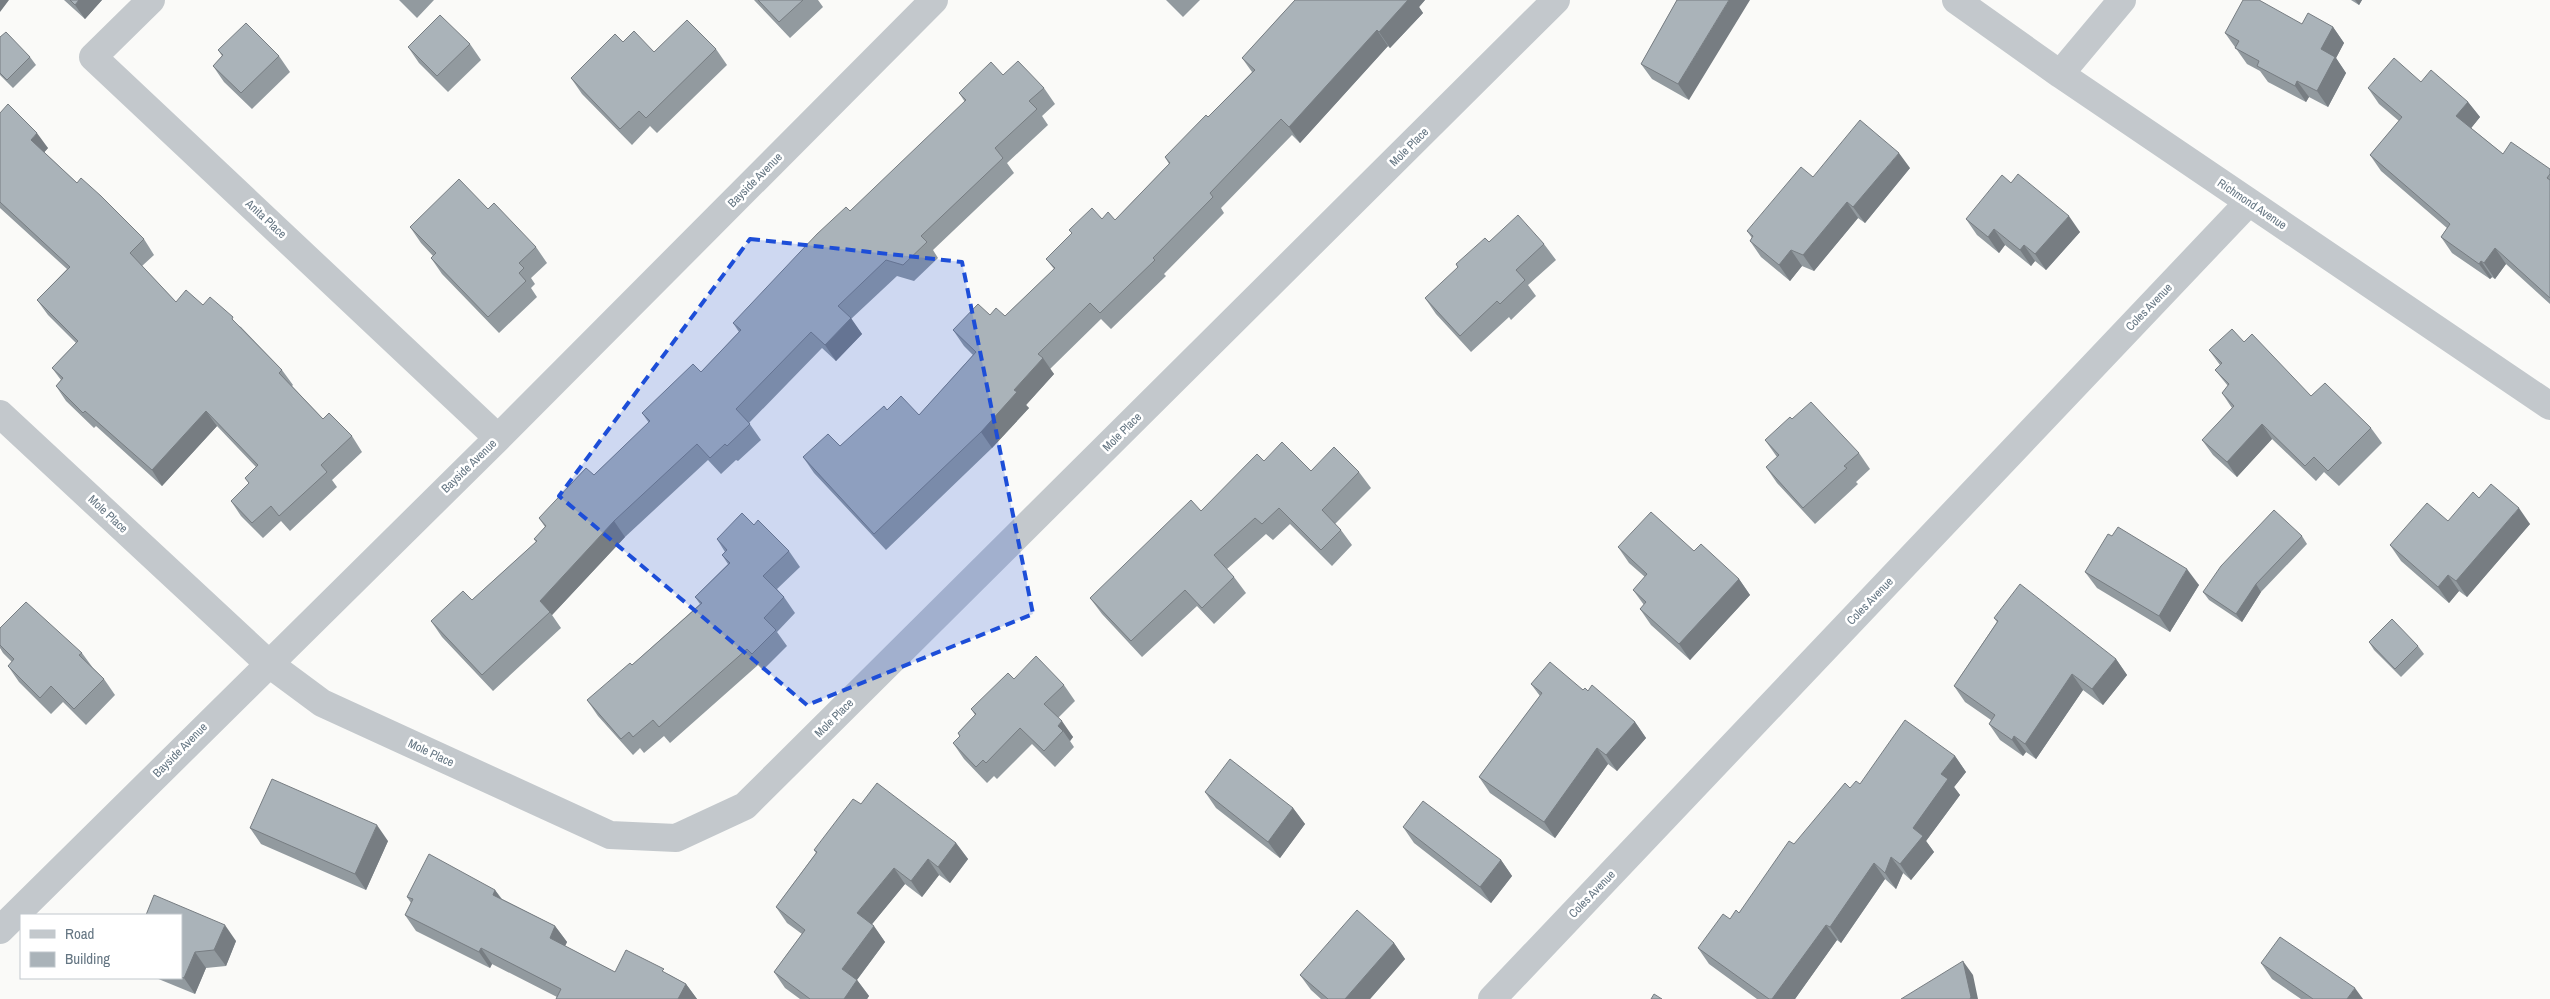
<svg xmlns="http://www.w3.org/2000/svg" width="2550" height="999" viewBox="0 0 2550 999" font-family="'Archivo Narrow',sans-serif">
<rect width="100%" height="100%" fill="#fafaf8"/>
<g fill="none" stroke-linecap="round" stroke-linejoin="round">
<path stroke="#c3c8cc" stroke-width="28" d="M 151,0 L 93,57 L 498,438
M 1956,0 L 2060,74 L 2550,406
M 2060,74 L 2122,0
M 0,414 L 268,663 L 322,703 L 610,835 L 676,838 L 745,806 L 1556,0
M 0,930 L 498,438 L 934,0
M 1492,999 L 2249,202"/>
</g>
<path fill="#929a9f" d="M 64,0 L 102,0 L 85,19 Z
M 399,0 L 434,0 L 417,18 Z
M 754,0 L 818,0 L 823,7 L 790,38 Z
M 1166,0 L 1200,0 L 1183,17 Z
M 1295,0 L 1425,0 L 1419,7 L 1423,13 L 1390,48 L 1388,46 L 1300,143 L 1292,135 L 1221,208 L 1224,213 L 1164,274 L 1166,276 L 1111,329 L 1101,319 L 1050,369 L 1054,374 L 1026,405 L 1029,408 L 992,448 L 886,550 L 814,473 L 803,457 L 840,446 L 887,410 L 919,415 L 973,355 L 964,346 L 953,330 L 990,315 L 1005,316 L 1054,269 L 1046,259 L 1102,219 L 1115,220 L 1169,164 L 1165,157 L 1208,117 L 1252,72 L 1242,58 Z
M 1677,0 L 1689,100 L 1652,79 L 1641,64 Z
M 2351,0 L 2362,0 L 2359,5 Z
M 2302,24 L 2333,27 L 2344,43 L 2336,58 L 2346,73 L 2328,107 L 2309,97 L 2306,102 L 2268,82 L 2260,71 L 2247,64 L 2225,33 Z
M 0,37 L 30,57 L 36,65 L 13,88 L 0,75 Z
M 623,42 L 654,52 L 716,49 L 727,65 L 657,133 L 650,126 L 632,145 L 582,94 L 571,78 Z
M 470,44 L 481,60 L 448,92 L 419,63 L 408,47 Z
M 218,50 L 279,56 L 290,72 L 252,109 L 224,82 L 213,66 L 222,56 Z
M 1003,75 L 1044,88 L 1055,104 L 1042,116 L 1048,125 L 1007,163 L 1014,173 L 933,250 L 938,258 L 914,281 L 897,276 L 851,319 L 862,334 L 836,361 L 822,348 L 749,423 L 761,440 L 738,461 L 736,460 L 721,474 L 708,460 L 625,537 L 552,615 L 561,628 L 493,691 L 442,637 L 431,621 L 472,600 L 536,542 L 534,539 L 545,527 L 539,518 L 594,475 L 649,423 L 642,413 L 701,372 L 739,332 L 733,323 L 965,102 L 959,93 Z
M 2421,82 L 2468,102 L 2480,117 L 2471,128 L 2503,154 L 2550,169 L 2550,304 L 2506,264 L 2495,279 L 2492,277 L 2490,279 L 2452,253 L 2441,237 L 2447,228 L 2381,171 L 2370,155 L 2399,121 L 2379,104 L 2368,88 Z
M 0,113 L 48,148 L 44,152 L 77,183 L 144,239 L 154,255 L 142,266 L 176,302 L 203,305 L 241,327 L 282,370 L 293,385 L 292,386 L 323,419 L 352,436 L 362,452 L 332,480 L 337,487 L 290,531 L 281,521 L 263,538 L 241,516 L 231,501 L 249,483 L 245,478 L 256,467 L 217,426 L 162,486 L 96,426 L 94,428 L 66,401 L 56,386 L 61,380 L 52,368 L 76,343 L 48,315 L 37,300 L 67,269 L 0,208 Z
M 1910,168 L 1865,223 L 1858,218 L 1814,271 L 1802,266 L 1790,281 L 1761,257 L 1750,241 L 1752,238 L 1747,231 L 1813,177 Z
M 2011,183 L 2080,232 L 2046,270 L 2035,261 L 2031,266 L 2005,245 L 1999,253 L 1977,235 L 1966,219 Z
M 488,209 L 536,247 L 547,263 L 531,278 L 535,284 L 531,288 L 537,297 L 499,333 L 442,274 L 431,258 L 433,256 L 421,243 L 410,227 Z
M 1489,242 L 1544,244 L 1556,260 L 1528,285 L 1536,296 L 1511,320 L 1509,317 L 1471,352 L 1436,314 L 1425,298 L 1458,268 L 1456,264 Z
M 2244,342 L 2311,396 L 2371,428 L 2382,443 L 2339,486 L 2324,472 L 2316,481 L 2272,439 L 2237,477 L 2213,455 L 2202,440 L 2232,408 L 2222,393 L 2228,386 L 2215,370 L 2220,365 L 2209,350 Z
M 1792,419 L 1859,453 L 1870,469 L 1856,482 L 1858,484 L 1815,524 L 1777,483 L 1766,467 L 1777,457 L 1765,440 Z
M 1264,461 L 1311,471 L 1359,472 L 1371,488 L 1335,524 L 1341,530 L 1352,545 L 1332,566 L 1290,524 L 1273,540 L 1266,534 L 1227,569 L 1234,577 L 1246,593 L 1214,624 L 1197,606 L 1142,657 L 1102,614 L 1090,598 Z
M 2479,498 L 2530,524 L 2467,597 L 2459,591 L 2449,603 L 2401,561 L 2390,545 L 2448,521 Z
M 754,525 L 789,551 L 800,567 L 777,589 L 784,597 L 795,613 L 777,632 L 787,646 L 763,670 L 758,665 L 670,743 L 664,736 L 644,753 L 640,748 L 633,755 L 598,716 L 587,700 L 632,665 L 700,604 L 695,597 L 728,564 L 722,555 L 725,552 L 717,539 Z
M 2112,536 L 2199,585 L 2170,632 L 2097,588 L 2085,572 Z
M 2302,536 L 2307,544 L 2261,592 L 2242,622 L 2209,600 L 2203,592 Z
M 1618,547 L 1694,551 L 1739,579 L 1750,595 L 1690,660 L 1651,625 L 1640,609 L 1644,605 L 1633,590 L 1645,577 L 1629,563 Z
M 1994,618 L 2116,659 L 2127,675 L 2103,705 L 2083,690 L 2036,759 L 2026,752 L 2023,756 L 2000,740 L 1989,724 L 1991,720 L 1965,702 L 1954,686 L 1997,622 Z
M 0,628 L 82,653 L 93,668 L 104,679 L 115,695 L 86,725 L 63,702 L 51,714 L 19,682 L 8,666 L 12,662 L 3,653 L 0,648 Z
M 2369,642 L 2418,646 L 2424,654 L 2401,677 L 2374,650 Z
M 1014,679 L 1064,685 L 1075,701 L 1058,718 L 1073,737 L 1070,741 L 1074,747 L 1055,767 L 1032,744 L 997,779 L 994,776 L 987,783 L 964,759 L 953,743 L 960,736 L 958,733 L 975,715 L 971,709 Z
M 1531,684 L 1583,690 L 1635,722 L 1646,738 L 1617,771 L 1608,764 L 1555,838 L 1490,793 L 1479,777 L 1540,696 Z
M 1955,756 L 1966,772 L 1954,787 L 1960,795 L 1926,841 L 1934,852 L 1911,880 L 1903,873 L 1896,889 L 1885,879 L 1841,943 L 1837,940 L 1795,999 L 1757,999 L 1709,964 L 1698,948 L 1730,919 L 1739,913 L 1794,844 L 1860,784 Z
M 1205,792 L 1293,808 L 1305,824 L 1280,858 L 1216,808 Z
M 861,804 L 956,843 L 968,859 L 950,883 L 939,875 L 922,897 L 905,884 L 872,924 L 885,942 L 857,980 L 869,996 L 867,999 L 800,999 L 785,988 L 774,972 L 802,934 L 787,923 L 776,907 L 816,853 L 814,850 Z
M 1403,827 L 1501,860 L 1512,876 L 1491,903 L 1414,843 Z
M 250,828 L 388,841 L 366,890 L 261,844 Z
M 495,890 L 502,899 L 555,926 L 567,942 L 565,946 L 615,972 L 668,974 L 686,984 L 697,999 L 556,999 L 557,997 L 492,964 L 490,968 L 416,931 L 405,915 L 411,903 L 407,897 Z
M 154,895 L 236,941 L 226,966 L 206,968 L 195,994 L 156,978 L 181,978 Z
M 1394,943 L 1405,959 L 1370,999 L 1321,999 L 1311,990 L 1300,975 Z
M 2261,963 L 2363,999 L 2301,999 L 2272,979 Z"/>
<path fill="#777d82" d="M 0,0 L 9,0 L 0,12 Z
M 79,0 L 102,0 L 85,19 L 75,5 Z
M 1408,0 L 1425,0 L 1419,7 L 1423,13 L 1390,48 L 1379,32 Z
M 1729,0 L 1750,0 L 1689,100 L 1678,84 Z
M 2355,0 L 2362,0 L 2359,5 Z
M 2333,27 L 2344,43 L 2336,58 L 2346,73 L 2328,107 L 2317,91 L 2321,49 Z
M 1377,30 L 1388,46 L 1300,143 L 1289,127 Z
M 2297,81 L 2309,97 L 2306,102 L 2295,86 Z
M 2468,102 L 2480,117 L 2468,132 L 2456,116 Z
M 37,133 L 48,148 L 42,155 L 31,140 Z
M 1899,153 L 1910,168 L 1865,223 L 1853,207 Z
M 1847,202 L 1858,218 L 1814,271 L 1803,255 Z
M 2069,216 L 2080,232 L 2046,270 L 2035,254 Z
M 1994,229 L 2005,245 L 1999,253 L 1988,237 Z
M 2024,245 L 2035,261 L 2031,266 L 2020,250 Z
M 2495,248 L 2506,264 L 2495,279 L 2484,263 Z
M 1791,250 L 1802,266 L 1790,281 L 1779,265 Z
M 2481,261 L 2492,277 L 2490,279 L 2479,264 Z
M 851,318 L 862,334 L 836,361 L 825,345 Z
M 1043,358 L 1054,374 L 1026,405 L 1029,408 L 992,448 L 981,432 L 1014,390 Z
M 206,411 L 217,426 L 162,486 L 152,470 Z
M 2262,424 L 2272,439 L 2237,477 L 2227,462 Z
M 2519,508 L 2530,524 L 2467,597 L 2456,581 Z
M 614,521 L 625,537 L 552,615 L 540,601 Z
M 2187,569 L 2199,585 L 2170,632 L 2159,616 Z
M 2448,575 L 2459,591 L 2449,603 L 2438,587 Z
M 1739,579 L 1750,595 L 1690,660 L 1679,644 Z
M 2256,584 L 2261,592 L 2242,622 L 2236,614 Z
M 2116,659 L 2127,675 L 2103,705 L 2092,689 Z
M 2072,674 L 2083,690 L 2036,759 L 2025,744 Z
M 1062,721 L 1073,737 L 1070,741 L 1063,731 L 1058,726 Z
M 1635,722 L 1646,738 L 1617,771 L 1606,755 Z
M 2014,736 L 2026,752 L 2023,756 L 2012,740 Z
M 1597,748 L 1608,764 L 1555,838 L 1544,822 Z
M 1955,756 L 1966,772 L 1954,787 L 1960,795 L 1926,841 L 1934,852 L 1911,880 L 1900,864 L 1913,828 L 1941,774 Z
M 1293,808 L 1305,824 L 1280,858 L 1268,842 Z
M 377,825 L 388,841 L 366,890 L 355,874 Z
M 956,843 L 968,859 L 950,883 L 938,867 Z
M 1891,857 L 1903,873 L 1896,889 L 1885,873 Z
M 928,859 L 939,875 L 922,897 L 911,881 Z
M 1501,860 L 1512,876 L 1491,903 L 1480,887 Z
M 1874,863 L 1885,879 L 1841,943 L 1830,927 Z
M 894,868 L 905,884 L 868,929 L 857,913 Z
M 495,890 L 506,906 L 493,895 Z
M 225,925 L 236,941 L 226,966 L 214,950 Z
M 1826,925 L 1837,940 L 1795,999 L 1772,999 Z
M 555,926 L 567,942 L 561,954 L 550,938 Z
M 874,926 L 885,942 L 853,985 L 842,969 Z
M 1394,943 L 1405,959 L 1370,999 L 1345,999 Z
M 481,948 L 492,964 L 490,968 L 479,952 Z
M 195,952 L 206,968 L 195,994 L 184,978 Z
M 1963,961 L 1973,975 L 1978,999 L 1970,999 Z
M 857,980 L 869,996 L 867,999 L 844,999 Z
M 686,984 L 697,999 L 678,999 Z
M 2355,988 L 2363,999 L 2347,999 Z"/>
<path fill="#aab3b9" stroke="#777d82" d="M 70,0 L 79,0 L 75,5 Z
M 758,0 L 803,0 L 779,22 Z
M 1295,0 L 1408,0 L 1379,32 L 1377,30 L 1289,127 L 1281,119 L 1210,193 L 1213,197 L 1153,258 L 1155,260 L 1100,313 L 1090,303 L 1038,354 L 1043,358 L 1014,390 L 1017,392 L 981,432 L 874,534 L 803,457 L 828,434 L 840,446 L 884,406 L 887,410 L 901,396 L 919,415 L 976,352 L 953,330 L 978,304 L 990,315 L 996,308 L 1005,316 L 1055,268 L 1046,259 L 1072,233 L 1069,230 L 1092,208 L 1102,219 L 1108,212 L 1115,220 L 1170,163 L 1165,157 L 1206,115 L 1208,117 L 1255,70 L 1242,58 Z
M 1677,0 L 1729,0 L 1678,84 L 1641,64 Z
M 2243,0 L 2259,0 L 2302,24 L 2308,13 L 2333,27 L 2321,49 L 2335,57 L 2317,91 L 2297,81 L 2295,86 L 2257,66 L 2259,61 L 2235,48 L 2239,41 L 2225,33 Z
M 440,15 L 470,44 L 437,76 L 408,47 Z
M 687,20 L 716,49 L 646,118 L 639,111 L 620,129 L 571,78 L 615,34 L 623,42 L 634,31 L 654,52 Z
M 246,23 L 279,56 L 241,93 L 213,66 L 223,55 L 218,50 Z
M 6,32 L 30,57 L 7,80 L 0,73 L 0,37 Z
M 2394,58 L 2421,82 L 2431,70 L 2468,102 L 2456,116 L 2503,154 L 2511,142 L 2550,169 L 2550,174 L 2547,178 L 2550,180 L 2550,298 L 2495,248 L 2484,263 L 2481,261 L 2479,264 L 2441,237 L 2450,224 L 2370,155 L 2402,117 L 2368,88 Z
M 1018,61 L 1044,88 L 1029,101 L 1037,109 L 995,148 L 1003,158 L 921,236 L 927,242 L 903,265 L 886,260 L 838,306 L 851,318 L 825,345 L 811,332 L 736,409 L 750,424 L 727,446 L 725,444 L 710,458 L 697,444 L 614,521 L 540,601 L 550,612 L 482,675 L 431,621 L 463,591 L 472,600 L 537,541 L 534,539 L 546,526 L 539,518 L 586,468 L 594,475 L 650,421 L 642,413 L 693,364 L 701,372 L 741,330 L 733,323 L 817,234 L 846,207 L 850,211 L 966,100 L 959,93 L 991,62 L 1003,75 Z
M 8,104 L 37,133 L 31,140 L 77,183 L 81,178 L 101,196 L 144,239 L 130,253 L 176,302 L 186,290 L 203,305 L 210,297 L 233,317 L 232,319 L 282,370 L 279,373 L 323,419 L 329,413 L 352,436 L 321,465 L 327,472 L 279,516 L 271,506 L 252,523 L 231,501 L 249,483 L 245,478 L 258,465 L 206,411 L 152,470 L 85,411 L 83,413 L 56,386 L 63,378 L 52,368 L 78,341 L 37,300 L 70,267 L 0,202 L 0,113 Z
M 1860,120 L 1899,153 L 1853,207 L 1847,202 L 1803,255 L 1791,250 L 1779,265 L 1750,241 L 1753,236 L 1747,231 L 1801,167 L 1813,177 Z
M 2018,174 L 2069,216 L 2035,254 L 2024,245 L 2020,250 L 1994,229 L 1988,237 L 1966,219 L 2002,175 L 2011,183 Z
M 459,179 L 488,209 L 494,203 L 536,247 L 519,263 L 524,268 L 519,273 L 526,281 L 488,317 L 431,258 L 436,253 L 410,227 Z
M 1518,215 L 1544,244 L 1516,270 L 1525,280 L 1500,304 L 1497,301 L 1460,336 L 1425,298 L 1458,267 L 1456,264 L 1485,238 L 1489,242 Z
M 2232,329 L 2244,342 L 2252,334 L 2311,396 L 2325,383 L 2371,428 L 2328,471 L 2314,457 L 2305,466 L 2262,424 L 2227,462 L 2202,440 L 2234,406 L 2222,393 L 2229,384 L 2215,370 L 2222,363 L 2209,350 Z
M 1811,402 L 1859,453 L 1844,466 L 1847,468 L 1803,508 L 1766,467 L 1779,455 L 1765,440 L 1790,417 L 1792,419 Z
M 1282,442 L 1311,471 L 1334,447 L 1359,472 L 1322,510 L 1341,530 L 1321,550 L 1279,508 L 1262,524 L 1255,518 L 1214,555 L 1234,577 L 1202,608 L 1185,590 L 1131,641 L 1090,598 L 1191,500 L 1201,511 L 1257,454 L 1264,461 Z
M 2491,484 L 2519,508 L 2456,581 L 2448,575 L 2438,587 L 2390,545 L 2427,503 L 2448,521 L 2473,492 L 2479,498 Z
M 2274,510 L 2302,536 L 2256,584 L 2236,614 L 2203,592 L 2221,566 Z
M 1651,512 L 1694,551 L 1701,544 L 1739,579 L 1679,644 L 1640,609 L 1646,602 L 1633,590 L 1647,574 L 1618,547 Z
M 742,513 L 754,525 L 758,520 L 789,551 L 763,576 L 784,597 L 764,618 L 776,630 L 752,654 L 747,649 L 659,727 L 653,720 L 633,737 L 629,732 L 621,739 L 587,700 L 630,663 L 632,665 L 702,603 L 695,597 L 730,563 L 722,555 L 727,550 L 717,539 Z
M 2118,527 L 2187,569 L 2159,616 L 2085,572 L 2108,534 L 2112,536 Z
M 2020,584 L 2116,659 L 2092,689 L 2072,674 L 2025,744 L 2014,736 L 2012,740 L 1989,724 L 1995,715 L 1954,686 L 1998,621 L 1994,618 Z
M 26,602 L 82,653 L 79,655 L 104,679 L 74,709 L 51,686 L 40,698 L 8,666 L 14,659 L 0,645 L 0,628 Z
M 2392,619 L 2418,646 L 2395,669 L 2369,642 Z
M 1036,656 L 1064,685 L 1044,704 L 1062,721 L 1058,726 L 1063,731 L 1044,751 L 1020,728 L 986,763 L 983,760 L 976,767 L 953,743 L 960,736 L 958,733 L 976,714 L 971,709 L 1008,673 L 1014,679 Z
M 1550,662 L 1583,690 L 1585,688 L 1588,691 L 1592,685 L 1635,722 L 1606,755 L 1597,748 L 1544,822 L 1479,777 L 1542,693 L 1531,684 Z
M 1905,720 L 1955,756 L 1941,774 L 1948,779 L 1913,828 L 1923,836 L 1900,864 L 1891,857 L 1885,873 L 1874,863 L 1830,927 L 1826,925 L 1772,999 L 1769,999 L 1698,948 L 1723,914 L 1730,919 L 1736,910 L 1739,913 L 1789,841 L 1794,844 L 1845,783 L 1850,788 L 1856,781 L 1860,784 Z
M 1230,759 L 1293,808 L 1268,842 L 1205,792 Z
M 272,779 L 377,825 L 355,874 L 250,828 Z
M 877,783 L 956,843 L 938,867 L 928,859 L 911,881 L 894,868 L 857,913 L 874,926 L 842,969 L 857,980 L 844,999 L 810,999 L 774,972 L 805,930 L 776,907 L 817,852 L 814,850 L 853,799 L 861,804 Z
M 1423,801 L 1501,860 L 1480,887 L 1403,827 Z
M 429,854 L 495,890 L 493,895 L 555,926 L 550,938 L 615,972 L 626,950 L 664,969 L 662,971 L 686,984 L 678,999 L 556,999 L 561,989 L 481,948 L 479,952 L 405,915 L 413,899 L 407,897 Z
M 154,895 L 225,925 L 214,950 L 195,952 L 184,978 L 181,977 L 181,915 L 146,915 Z
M 1357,910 L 1394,943 L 1345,999 L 1328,999 L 1300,975 Z
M 2280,937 L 2355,988 L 2347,999 L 2313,999 L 2261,963 Z
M 1963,961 L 1971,997 L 1970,999 L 1901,999 Z
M 1654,994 L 1662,999 L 1651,999 Z"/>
<path fill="#1d4ed8" fill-opacity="0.2" stroke="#1d4ed8" stroke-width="4" stroke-dasharray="10 6" stroke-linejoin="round" d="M 750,239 L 962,262 L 1033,614 L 807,705 L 559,496 Z"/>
<g text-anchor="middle" stroke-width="5" stroke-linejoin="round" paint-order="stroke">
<g font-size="12" fill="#657683" stroke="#fff">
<text transform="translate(1409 147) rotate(-45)" y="4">Mole Place</text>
<text transform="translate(755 180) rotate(-45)" y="4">Bayside Avenue</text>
<text transform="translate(2252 204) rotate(34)" y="4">Richmond Avenue</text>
<text transform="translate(266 219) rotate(43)" y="4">Anita Place</text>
<text transform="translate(2149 307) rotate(-46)" y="4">Coles Avenue</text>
<text transform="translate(1122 432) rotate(-45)" y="4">Mole Place</text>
<text transform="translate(469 466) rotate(-44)" y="4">Bayside Avenue</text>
<text transform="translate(108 514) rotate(43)" y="4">Mole Place</text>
<text transform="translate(1870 601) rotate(-46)" y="4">Coles Avenue</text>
<text transform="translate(834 718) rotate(-45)" y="4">Mole Place</text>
<text transform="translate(180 750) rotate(-45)" y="4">Bayside Avenue</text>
<text transform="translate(431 753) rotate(25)" y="4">Mole Place</text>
<text transform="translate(1592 894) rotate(-46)" y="4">Coles Avenue</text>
</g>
</g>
<rect x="20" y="914" width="162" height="65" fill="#ffffff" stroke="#c1c8cd"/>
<rect x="30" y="930" width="25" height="8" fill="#c3c8cc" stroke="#c1c8cd"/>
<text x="65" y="939" font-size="15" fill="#657683">Road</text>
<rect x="30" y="952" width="25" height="15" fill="#aab3b9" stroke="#c1c8cd"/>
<text x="65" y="964" font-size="15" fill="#657683">Building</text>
</svg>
